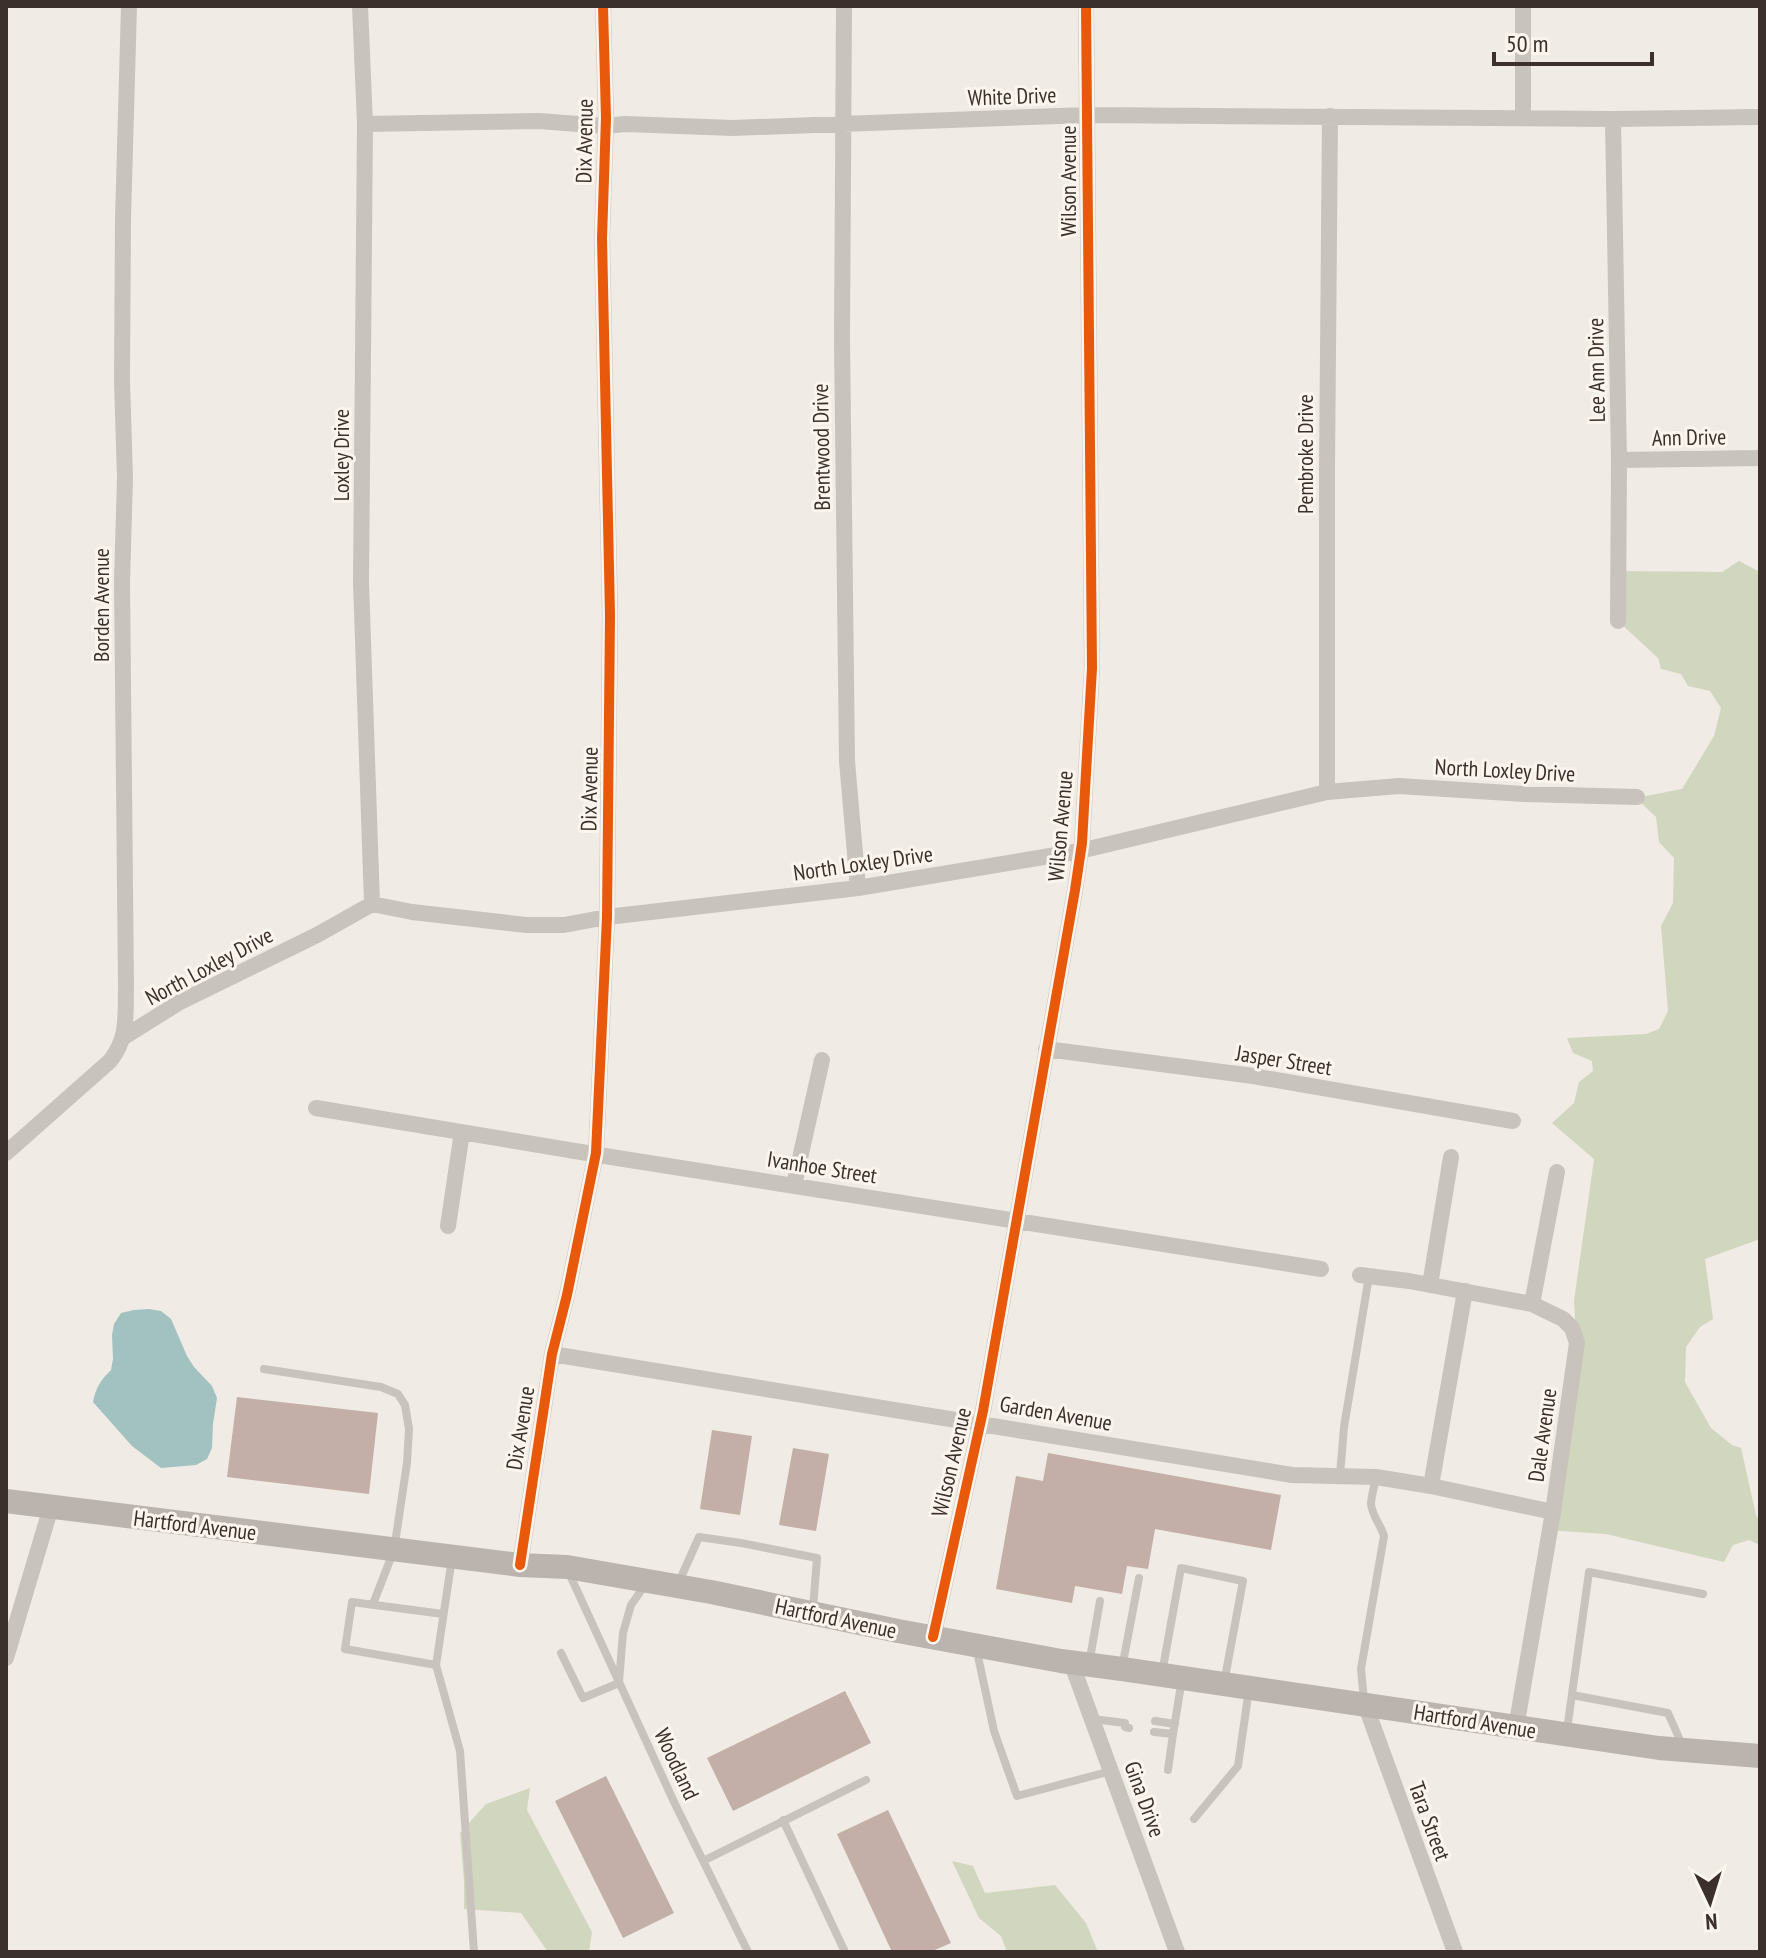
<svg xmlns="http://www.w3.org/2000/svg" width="1766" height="1958" viewBox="0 0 1766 1958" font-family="'PT Sans Narrow',sans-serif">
<rect width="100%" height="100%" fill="#f0ebe5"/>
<path fill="#d1d6bf" d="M 1739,561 L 1760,572 L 1760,1239 L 1705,1259 L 1713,1319 L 1700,1327 L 1686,1347 L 1685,1382 L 1711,1428 L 1732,1445 L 1741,1448 L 1756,1515 L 1760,1521 L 1760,1545 L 1749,1540 L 1733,1545 L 1724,1562 L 1606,1534 L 1546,1530 L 1575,1318 L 1574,1301 L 1594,1159 L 1552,1123 L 1574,1103 L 1579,1082 L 1593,1071 L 1592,1061 L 1573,1053 L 1567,1038 L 1646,1034 L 1659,1029 L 1668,1011 L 1661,926 L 1673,903 L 1674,858 L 1659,842 L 1656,817 L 1636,798 L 1682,789 L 1714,736 L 1721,708 L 1710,691 L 1688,686 L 1681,674 L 1661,669 L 1658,658 L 1619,622 L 1620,571 L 1722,572 Z
M 530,1788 L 527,1810 L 592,1932 L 589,1952 L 548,1952 L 521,1913 L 464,1909 L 464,1881 L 460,1833 L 486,1804 Z
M 952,1861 L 973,1866 L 985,1893 L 1055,1885 L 1086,1923 L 1098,1952 L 1007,1952 L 1001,1936 L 979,1918 Z"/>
<path fill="#a1c2c1" d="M 149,1309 L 161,1311 L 171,1319 L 187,1356 L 194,1367 L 212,1386 L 217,1398 L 213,1424 L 212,1448 L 207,1459 L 196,1465 L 161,1468 L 132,1446 L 93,1402 C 96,1387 101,1380 111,1370 L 113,1359 L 112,1335 L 114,1324 L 121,1313 L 134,1310 Z"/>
<path fill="#c3afa7" d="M 237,1397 L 378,1413 L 369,1494 L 227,1477 Z
M 712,1430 L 752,1436 L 740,1515 L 700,1509 Z
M 793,1448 L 829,1454 L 816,1531 L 779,1525 Z
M 1048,1453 L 1281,1495 L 1271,1550 L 1155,1529 L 1148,1569 L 1127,1566 L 1122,1594 L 1075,1586 L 1072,1603 L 996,1589 L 1016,1476 L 1043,1481 Z
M 845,1691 L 871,1743 L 733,1811 L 707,1758 Z
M 606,1776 L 674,1913 L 623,1938 L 555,1801 Z
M 888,1810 L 951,1943 L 930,1952 L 892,1952 L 837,1834 Z"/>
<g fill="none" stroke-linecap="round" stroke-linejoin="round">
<path stroke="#c9c3be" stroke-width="8" d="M 264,1369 L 381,1387 L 398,1394 L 405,1405 L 409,1429 L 407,1463 L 394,1550 L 373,1604
M 1340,1475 L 1344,1427 L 1369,1276
M 452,1558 L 436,1665 L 460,1751 L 474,1952
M 569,1573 L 675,1804 L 748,1952
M 678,1584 L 699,1537 L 741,1543 L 817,1558 L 813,1608
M 976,1647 L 994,1731 L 1017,1796 L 1111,1771
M 561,1653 L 583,1698 L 619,1683
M 1089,1664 L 1100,1601
M 436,1665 L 345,1649 L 352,1602 L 443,1614
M 1122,1668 L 1139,1578
M 1162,1673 L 1181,1568 L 1243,1581 L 1224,1683
M 619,1682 L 623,1633 L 631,1605 L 645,1585
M 1572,1695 L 1668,1713 L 1683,1747
M 1364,1700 L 1361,1669 L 1384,1536 C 1381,1525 1372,1516 1371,1504 C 1371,1496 1375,1485 1376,1477
M 1093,1719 L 1125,1723 L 1125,1727 L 1129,1728
M 1155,1721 L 1175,1724
M 1567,1730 L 1589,1572 L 1703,1594
M 1154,1732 L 1173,1734 L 1182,1679
M 1168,1770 L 1173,1734
M 1194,1819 L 1238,1766 L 1249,1689
M 783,1820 L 845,1952
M 703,1861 L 866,1780"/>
<path stroke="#c9c3be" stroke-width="16" d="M 360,6 L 365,124 L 361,582 L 372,904
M 844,6 L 842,339 L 847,761 L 858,888
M 1523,6 L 1523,118
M 1613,119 L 1619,460 L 1618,621
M 365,124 L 539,121 L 605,126 L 625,124 L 733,128 L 1087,115 L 1613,119 L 1760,117
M 1619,460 L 1760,458
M 1327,792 L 1327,469 L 1330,116
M 124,1037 L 180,1002 L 317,935 L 372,904 L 412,912 L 526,925 L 564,925 L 607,917 L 858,888 L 1080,851 L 1327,792 L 1399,786 L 1524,794 L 1637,797
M 1046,1049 L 1253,1076 L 1513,1121
M 316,1108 L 611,1157 L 1321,1269
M 6,1153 L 110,1061 C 129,1037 125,1016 126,987 L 122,582 L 125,478 L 122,380 L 123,219 L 129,6
M 794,1185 L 822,1060
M 448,1226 L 462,1132
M 1360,1275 L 1409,1281 L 1532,1304
M 1430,1285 L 1451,1157
M 552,1354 L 1292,1475 L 1376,1477 L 1431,1486 L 1553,1512
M 1431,1486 L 1465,1291
M 520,1565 L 552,1354 L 567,1295 L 596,1153 L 607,917 L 610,615 L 602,238 L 606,118 L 603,6
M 933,1637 L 983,1411 L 1075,890 L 1082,843 L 1092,668 L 1086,6
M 6,1658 L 51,1507
M 1071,1662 L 1177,1952
M 1365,1704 L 1455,1952
M 1516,1728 L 1553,1512 L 1577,1343 L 1572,1328 L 1563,1319 L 1532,1304 L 1557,1172"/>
<path stroke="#bab3ae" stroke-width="24" d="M 6,1501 L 520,1565 L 567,1567 L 711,1592 L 898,1631 L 1061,1661 L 1122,1669 L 1659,1748 L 1760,1756"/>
<g stroke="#fbf5ee" stroke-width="15">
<path id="cycleway" d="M 520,1565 L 552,1354 L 567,1295 L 596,1153 L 607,917 L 610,615 L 602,238 L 606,118 L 603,6
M 933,1637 L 983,1411 L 1075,890 L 1082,843 L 1092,668 L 1086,6"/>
</g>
<use href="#cycleway" stroke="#e8590c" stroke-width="10"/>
</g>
<g text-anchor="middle" stroke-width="6" stroke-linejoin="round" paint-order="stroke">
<g font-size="22" fill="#3b302b" stroke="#fbf5ee">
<text transform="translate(1012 96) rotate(-2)" y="8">White Drive</text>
<text transform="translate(584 141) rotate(-89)" y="8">Dix Avenue</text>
<text transform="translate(1068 181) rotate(-90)" y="8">Wilson Avenue</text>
<text transform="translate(1596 370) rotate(-91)" y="8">Lee Ann Drive</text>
<text transform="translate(1689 437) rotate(-1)" y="8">Ann Drive</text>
<text transform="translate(821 447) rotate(-91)" y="8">Brentwood Drive</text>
<text transform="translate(1305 454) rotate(-90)" y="8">Pembroke Drive</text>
<text transform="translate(341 455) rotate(-90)" y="8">Loxley Drive</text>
<text transform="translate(101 605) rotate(-90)" y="8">Borden Avenue</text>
<text transform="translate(1505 770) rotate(3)" y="8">North Loxley Drive</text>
<text transform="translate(589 789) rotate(-89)" y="8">Dix Avenue</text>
<text transform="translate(1060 826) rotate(-85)" y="8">Wilson Avenue</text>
<text transform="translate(863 863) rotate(-8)" y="8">North Loxley Drive</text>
<text transform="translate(209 966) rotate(-28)" y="8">North Loxley Drive</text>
<text transform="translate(1284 1060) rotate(9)" y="8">Jasper Street</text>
<text transform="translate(822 1167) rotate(9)" y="8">Ivanhoe Street</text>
<text transform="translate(1056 1413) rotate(10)" y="8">Garden Avenue</text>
<text transform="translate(520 1428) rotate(-81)" y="8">Dix Avenue</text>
<text transform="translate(1542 1435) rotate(-82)" y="8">Dale Avenue</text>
<text transform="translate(951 1462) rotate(-77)" y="8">Wilson Avenue</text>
<text transform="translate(195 1525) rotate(7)" y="8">Hartford Avenue</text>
<text transform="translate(836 1618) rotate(12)" y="8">Hartford Avenue</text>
<text transform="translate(1475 1721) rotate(9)" y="8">Hartford Avenue</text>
<text transform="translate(677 1764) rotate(65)" y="8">Woodland</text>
<text transform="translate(1145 1799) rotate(70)" y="8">Gina Drive</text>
<text transform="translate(1430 1821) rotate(70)" y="8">Tara Street</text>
</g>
</g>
<rect width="1766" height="1958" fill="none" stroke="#3b302b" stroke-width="16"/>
<g transform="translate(1710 1902) rotate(176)" stroke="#fbf5ee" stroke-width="6" paint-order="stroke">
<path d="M0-6L14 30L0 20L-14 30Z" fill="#3b302b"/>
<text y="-12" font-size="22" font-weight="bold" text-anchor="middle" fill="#3b302b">N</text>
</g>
<path d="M1494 52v12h158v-12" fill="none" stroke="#3b302b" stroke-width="4"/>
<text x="1506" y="52" font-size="24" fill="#3b302b" stroke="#fbf5ee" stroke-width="6" paint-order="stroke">50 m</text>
</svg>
